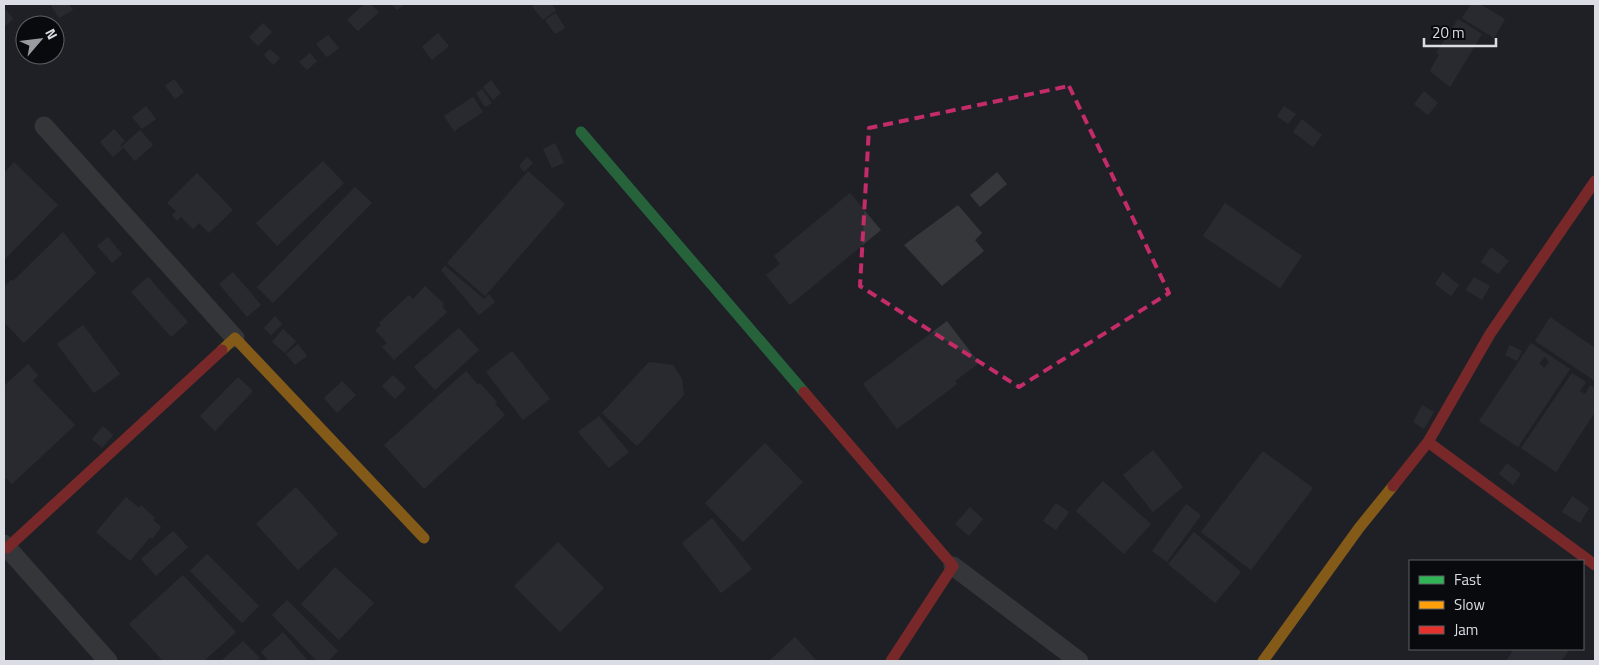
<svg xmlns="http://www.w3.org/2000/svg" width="1599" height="665" viewBox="0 0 1599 665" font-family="'Titillium Web',sans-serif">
<rect width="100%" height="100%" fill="#1f2126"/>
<path fill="#35373b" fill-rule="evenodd" d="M 50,4 L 69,4 L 73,10 L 59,18 Z
M 364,4 L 371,4 L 379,12 L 358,31 L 347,20 Z
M 391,4 L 405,4 L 397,10 Z
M 535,4 L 552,4 L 556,10 L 543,20 L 532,6 Z
M 1471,4 L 1480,4 L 1505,19 L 1494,38 L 1462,18 Z
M 4,8 L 13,19 L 4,27 Z
M 556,13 L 565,28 L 555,34 L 545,20 Z
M 42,17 L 48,25 L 30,25 Z
M 1458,19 L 1482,34 L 1450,87 L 1430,71 L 1439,54 L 1436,53 Z
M 263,23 L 272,32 L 258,46 L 249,37 Z
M 438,33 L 449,46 L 432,60 L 422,47 Z
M 328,35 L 339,48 L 327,57 L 316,44 Z
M 270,49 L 280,58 L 273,65 L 264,55 Z
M 310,53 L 317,61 L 307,70 L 299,62 Z
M 174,79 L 184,92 L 175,99 L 165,86 Z
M 491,80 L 501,93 L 493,100 L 483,87 Z
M 482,89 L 492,103 L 485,107 L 476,93 Z
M 1424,91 L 1438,103 L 1428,115 L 1414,104 Z
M 473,97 L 483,112 L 454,131 L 444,116 Z
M 146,106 L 156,119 L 142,129 L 132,117 Z
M 1284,106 L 1296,114 L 1288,124 L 1277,116 Z
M 1302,119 L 1322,135 L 1313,147 L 1293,132 Z
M 114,129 L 125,141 L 120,145 L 123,148 L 113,157 L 100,142 Z
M 140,130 L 153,145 L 135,161 L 122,146 Z
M 555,143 L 564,163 L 552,168 L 543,149 Z
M 527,157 L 533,163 L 524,172 L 519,166 Z
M 323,161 L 344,183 L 277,246 L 256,223 Z
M 14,162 L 58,205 L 4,260 L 4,173 Z
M 528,171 L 565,204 L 485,296 L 447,263 Z
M 997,172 L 1007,184 L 980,207 L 970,195 Z
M 197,173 L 233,210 L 209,233 L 199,223 L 193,229 L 181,217 L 177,221 L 172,215 L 176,211 L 167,203 Z
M 355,187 L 372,203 L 273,303 L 257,287 Z
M 850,193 L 881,230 L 790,305 L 766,275 L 780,264 L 774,256 Z
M 1225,203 L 1302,256 L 1280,288 L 1203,236 Z
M 958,205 L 982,233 L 975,240 L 984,251 L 942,286 L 904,245 Z
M 63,232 L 96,273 L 24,343 L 4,322 L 4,287 L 11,280 L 13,281 Z
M 108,237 L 122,254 L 112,263 L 97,246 Z
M 1491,247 L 1509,261 L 1498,274 L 1481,262 Z
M 445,266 L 484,299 L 489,294 L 495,302 L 479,315 L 441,270 Z
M 233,272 L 261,305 L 247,317 L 219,284 Z
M 1443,272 L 1459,285 L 1451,296 L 1435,284 Z
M 148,277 L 188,322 L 171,337 L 131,292 Z
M 1474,277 L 1490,286 L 1482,300 L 1466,290 Z
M 425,286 L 444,304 L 442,306 L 447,312 L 394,360 L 382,347 L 387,343 L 375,330 L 381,325 L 379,323 L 409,295 L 413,299 Z
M 275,316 L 282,324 L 271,335 L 264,328 Z
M 1550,317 L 1595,348 L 1595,381 L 1535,341 Z
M 947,321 L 979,363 L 955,381 L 957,384 L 897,429 L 863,384 Z
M 83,325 L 120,374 L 94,393 L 57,344 Z
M 459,328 L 479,350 L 435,390 L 414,367 Z
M 283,329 L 296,341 L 285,353 L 272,342 Z
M 1531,343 L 1570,369 L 1518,447 L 1479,421 ZM 1545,357 L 1549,362 L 1544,368 L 1539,363 Z
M 298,344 L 307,356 L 295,365 L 286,354 Z
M 1510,345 L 1522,351 L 1517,361 L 1505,355 Z
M 512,351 L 550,399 L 523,420 L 486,372 Z
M 649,362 L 673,365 L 682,379 L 684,395 L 637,446 L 602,413 Z
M 28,364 L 38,375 L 33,381 L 75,425 L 12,484 L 6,478 L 4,480 L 4,386 Z
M 466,371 L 478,385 L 480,383 L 497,402 L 495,404 L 505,415 L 424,489 L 384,445 Z
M 1572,373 L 1586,382 L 1580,391 L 1585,394 L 1590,385 L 1595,389 L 1595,412 L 1556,472 L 1521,448 Z
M 393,375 L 406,388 L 395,399 L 382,386 Z
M 238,377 L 253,391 L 215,431 L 200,416 Z
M 342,381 L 356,395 L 337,413 L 324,398 Z
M 1422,405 L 1434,412 L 1424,429 L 1413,422 Z
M 599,416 L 629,452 L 609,468 L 578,432 Z
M 103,426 L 113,435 L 102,448 L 92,439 Z
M 765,443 L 803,482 L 743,542 L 705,503 Z
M 1153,450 L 1183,487 L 1153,512 L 1123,475 Z
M 1263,451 L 1313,488 L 1251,570 L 1201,532 Z
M 1507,463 L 1521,474 L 1513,485 L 1499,474 Z
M 1103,481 L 1151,524 L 1124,554 L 1076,511 Z
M 296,487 L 338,534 L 298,570 L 256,524 Z
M 1572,496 L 1589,508 L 1580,523 L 1562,512 Z
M 126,497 L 139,508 L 141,505 L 155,518 L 153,520 L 161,527 L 152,539 L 150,537 L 130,561 L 96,532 Z
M 1056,503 L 1069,512 L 1056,530 L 1043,521 Z
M 1186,504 L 1201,515 L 1167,562 L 1152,551 Z
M 970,507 L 983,519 L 969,536 L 955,524 Z
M 712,518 L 752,569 L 721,593 L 682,543 Z
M 173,531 L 188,547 L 156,576 L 141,559 Z
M 1194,532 L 1241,572 L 1215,603 L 1168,564 Z
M 558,542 L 604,588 L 560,632 L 514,586 Z
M 207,554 L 259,606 L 242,623 L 190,571 Z
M 335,567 L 374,603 L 339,640 L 301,604 Z
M 183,575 L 236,632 L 204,661 L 163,661 L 129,624 Z
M 287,600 L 338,651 L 328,661 L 317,661 L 272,615 Z
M 283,632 L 308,661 L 269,661 L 261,652 Z
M 795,637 L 817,661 L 769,661 Z
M 243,641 L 260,658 L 256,661 L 221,661 Z
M 1514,649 L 1570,649 L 1561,661 L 1506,661 Z"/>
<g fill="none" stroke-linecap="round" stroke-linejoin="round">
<path stroke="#4f5153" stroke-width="19" d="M 44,126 L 235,338
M 4,544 L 108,661
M 953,566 L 1079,661"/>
<path stroke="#30b455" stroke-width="11" d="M 581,132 L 804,392"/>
<path stroke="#ff9f0a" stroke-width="11" d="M 222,350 L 235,338 L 424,538
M 1263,661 L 1359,528 L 1393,486"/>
<path stroke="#e5322d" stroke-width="11" d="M 804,392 L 953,566 L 891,661
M 1428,442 L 1490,334 L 1595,181
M 1393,486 L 1428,442 L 1595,565
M 7,548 L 222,350"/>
</g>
<path d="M0 0H1599V665H0ZM 1069,86 L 1169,293 L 1019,387 L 860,286 L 869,128 Z" fill="#1f2126" fill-opacity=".55" fill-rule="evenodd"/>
<path fill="none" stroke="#c42c69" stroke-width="4" stroke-dasharray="10 6" stroke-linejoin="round" d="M 1069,86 L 1169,293 L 1019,387 L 860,286 L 869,128 Z"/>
<rect width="1599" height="665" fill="none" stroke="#dadde3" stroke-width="10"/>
<rect x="1409" y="560" width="175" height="90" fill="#080a0e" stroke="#5c5e63"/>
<rect x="1419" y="576" width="25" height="8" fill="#30b455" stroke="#5c5e63"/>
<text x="1454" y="585" font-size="15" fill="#dadde3">Fast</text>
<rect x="1419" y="601" width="25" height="8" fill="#ff9f0a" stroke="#5c5e63"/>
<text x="1454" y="610" font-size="15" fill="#dadde3">Slow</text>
<rect x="1419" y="626" width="25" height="8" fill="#e5322d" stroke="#5c5e63"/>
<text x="1454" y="635" font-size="15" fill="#dadde3">Jam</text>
<g transform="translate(40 40) rotate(62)"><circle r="24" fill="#080a0e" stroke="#5c5e63"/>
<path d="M0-4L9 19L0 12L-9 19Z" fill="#999ba1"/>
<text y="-8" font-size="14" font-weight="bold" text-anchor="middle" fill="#dadde3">N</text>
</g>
<path d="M1424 38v8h72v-8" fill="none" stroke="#dadde3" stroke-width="2.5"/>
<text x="1432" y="38" font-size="15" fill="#dadde3" stroke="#080a0e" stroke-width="4" paint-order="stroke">20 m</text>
</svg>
